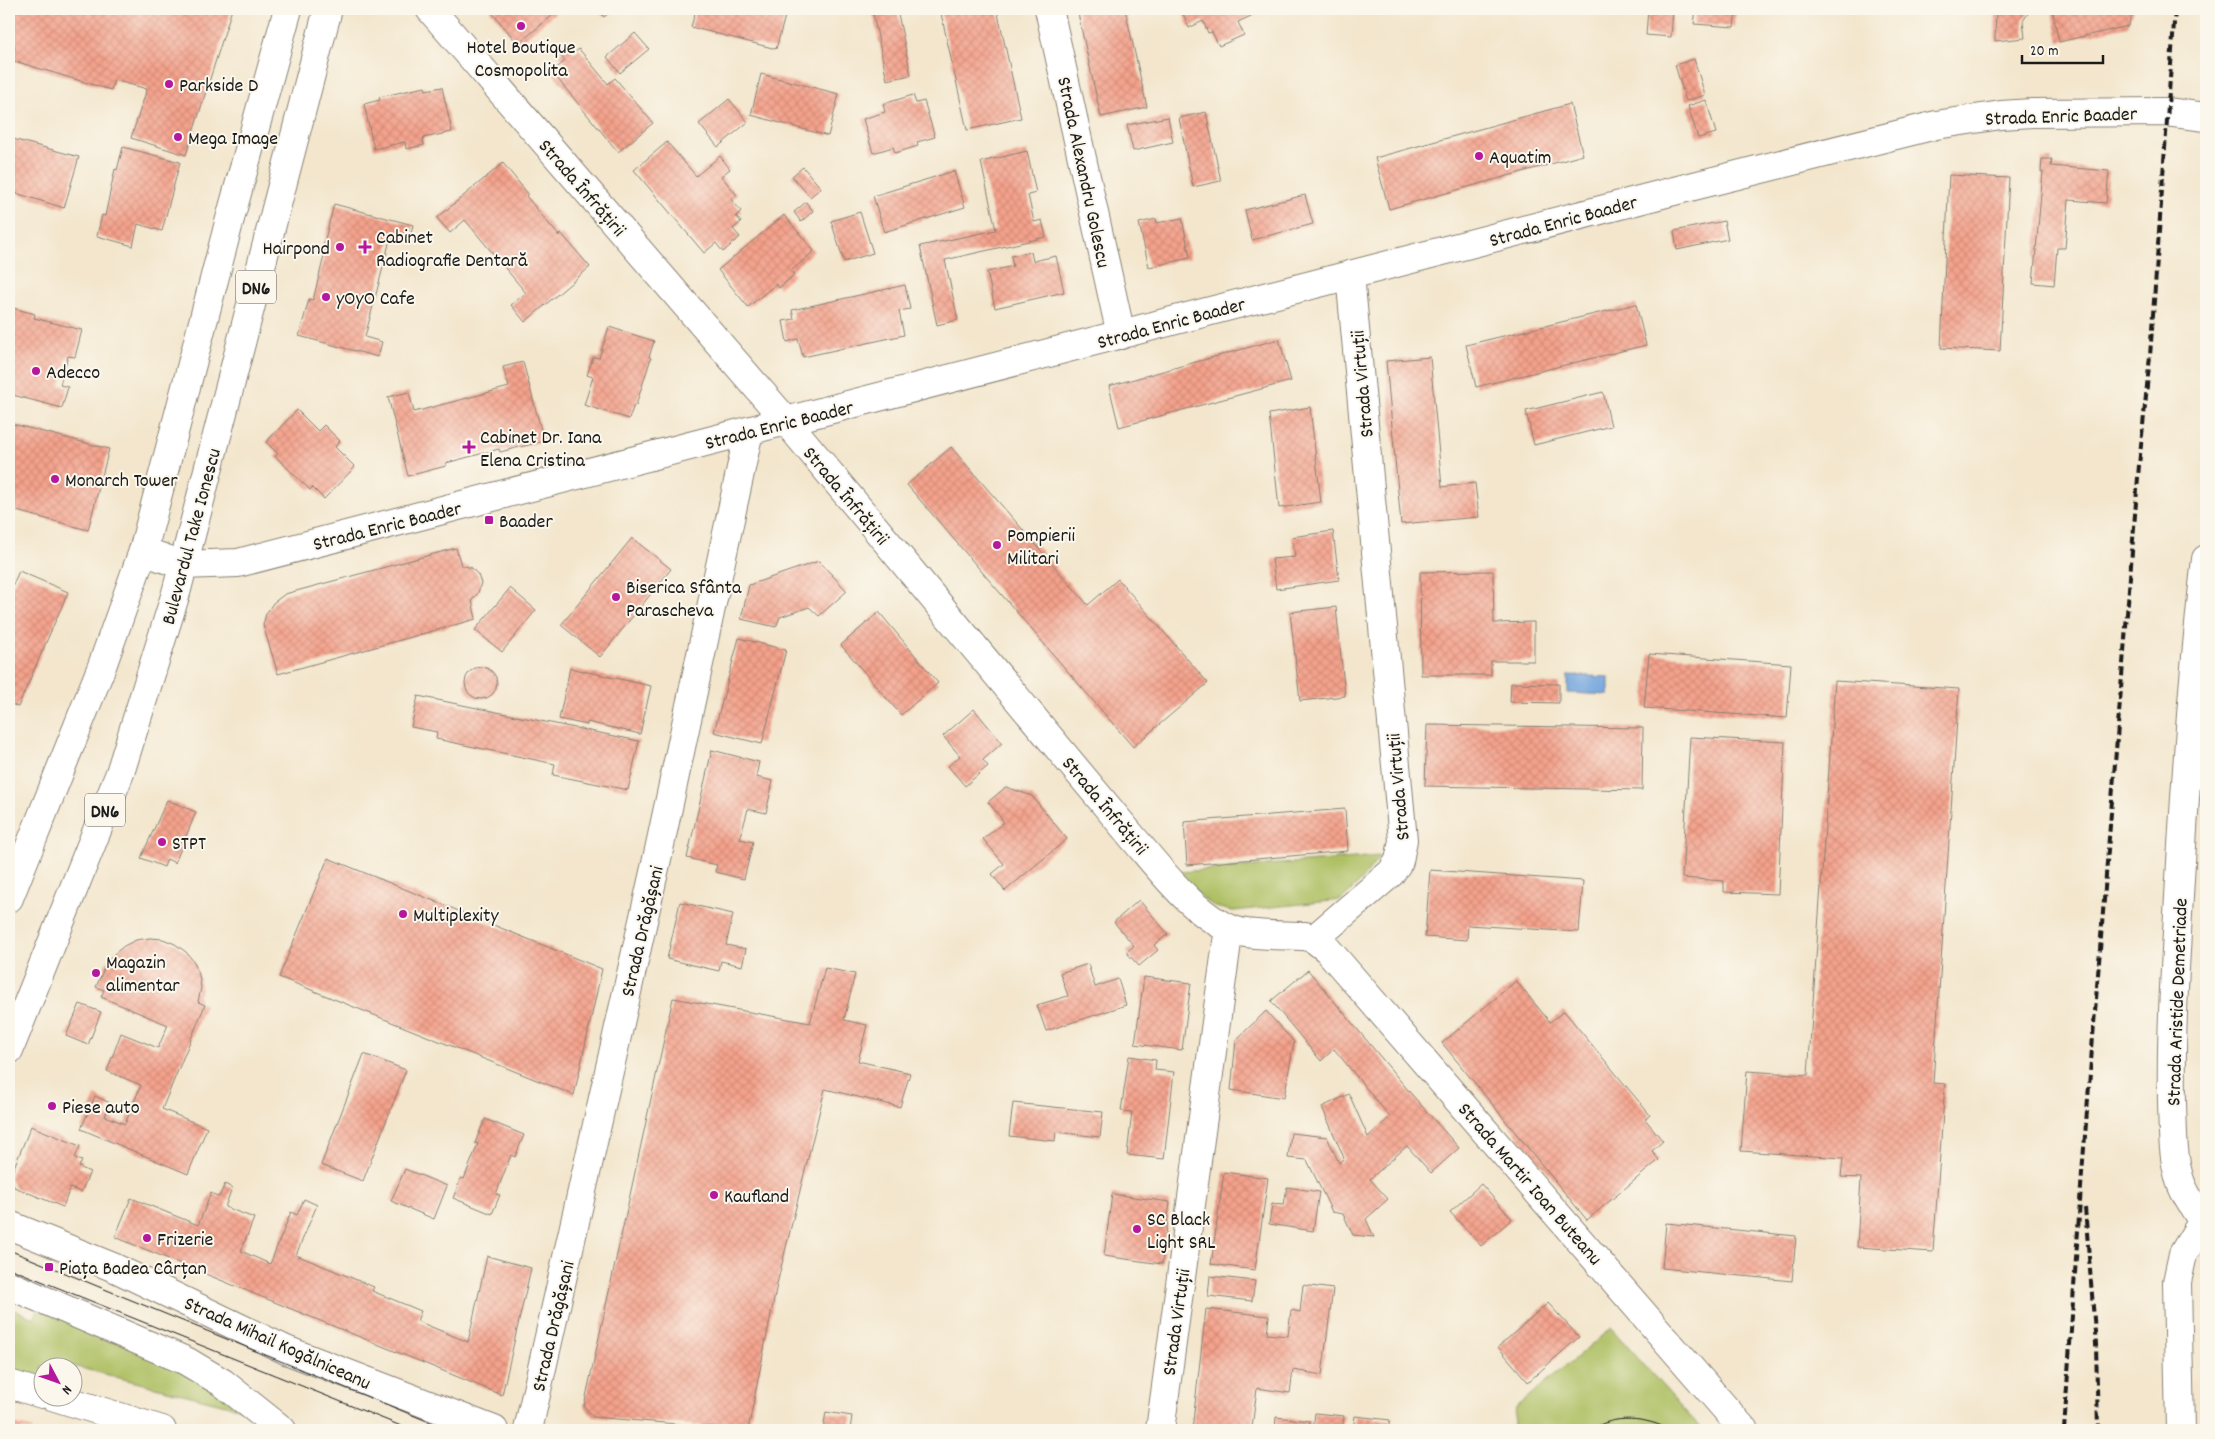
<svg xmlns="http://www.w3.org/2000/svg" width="2215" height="1439" viewBox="0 0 2215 1439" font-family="Dekko,sans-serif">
<defs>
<pattern id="building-cross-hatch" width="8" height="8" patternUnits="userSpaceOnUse" patternTransform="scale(1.25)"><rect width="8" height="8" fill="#f4a28c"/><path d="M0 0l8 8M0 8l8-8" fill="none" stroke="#d18b78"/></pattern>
</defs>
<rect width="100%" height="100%" fill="#fbf7ec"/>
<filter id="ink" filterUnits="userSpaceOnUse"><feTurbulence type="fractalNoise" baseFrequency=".02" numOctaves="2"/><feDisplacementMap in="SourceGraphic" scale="10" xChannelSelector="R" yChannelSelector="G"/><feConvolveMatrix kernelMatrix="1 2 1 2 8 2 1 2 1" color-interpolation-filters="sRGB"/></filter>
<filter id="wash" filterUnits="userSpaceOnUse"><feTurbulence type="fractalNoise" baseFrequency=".0096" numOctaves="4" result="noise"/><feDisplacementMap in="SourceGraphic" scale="20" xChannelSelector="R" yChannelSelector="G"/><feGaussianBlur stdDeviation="1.12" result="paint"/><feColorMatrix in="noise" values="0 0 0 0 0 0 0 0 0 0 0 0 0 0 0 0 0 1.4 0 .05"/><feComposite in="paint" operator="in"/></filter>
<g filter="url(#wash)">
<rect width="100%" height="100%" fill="#f3e6cd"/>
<path fill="#adbf62" stroke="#646e3f" d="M 1380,856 L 1362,880 L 1341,900 L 1233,911 L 1215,907 L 1201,897 L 1180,872 Z
M 40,1306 L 178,1364 L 241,1409 L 57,1362 L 55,1366 L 42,1366 L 42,1379 L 9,1370 L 9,1308 L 34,1318 Z
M 1611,1328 L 1702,1430 L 1513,1430 L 1516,1407 Z"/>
<path fill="#72a4dd" stroke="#47607c" d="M 1568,675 L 1609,677 L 1609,695 L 1568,693 Z"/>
<g id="blocks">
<path fill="url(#building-cross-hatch)" d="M 9,9 L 232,9 L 186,155 L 131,138 L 147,89 L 114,80 L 111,90 L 11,60 L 15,46 L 9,44 Z
M 489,9 L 560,9 L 518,44 Z
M 597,9 L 614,9 L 604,17 Z
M 696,9 L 787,9 L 776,49 L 691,27 Z
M 872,9 L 897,9 L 911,75 L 887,80 Z
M 940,9 L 997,9 L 1021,118 L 967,130 Z
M 1077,9 L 1125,9 L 1147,107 L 1101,117 Z
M 1181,9 L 1251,9 L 1253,15 L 1238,22 L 1244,35 L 1219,46 L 1212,32 L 1208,33 L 1203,21 L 1189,28 Z
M 1648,9 L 1673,9 L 1671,37 L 1646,35 Z
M 1696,9 L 1736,9 L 1734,27 L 1694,24 Z
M 1996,9 L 2031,9 L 2023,21 L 2025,38 L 1995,41 Z
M 2052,9 L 2134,9 L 2128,26 L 2059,42 Z
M 635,33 L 649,49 L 620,73 L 607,57 Z
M 568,46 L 574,53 L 579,49 L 608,84 L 615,78 L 653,123 L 618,152 L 552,72 L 565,61 L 559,54 Z
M 1694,59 L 1705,95 L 1686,101 L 1675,65 Z
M 761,74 L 839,94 L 828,136 L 751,115 Z
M 425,87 L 426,90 L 442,87 L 452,132 L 423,138 L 424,145 L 406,149 L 405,142 L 374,149 L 364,104 L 380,100 L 379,97 Z
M 913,95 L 916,103 L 924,101 L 935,137 L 917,142 L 918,146 L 895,153 L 893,147 L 873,153 L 863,119 L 885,112 L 883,104 Z
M 729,99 L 748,122 L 718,147 L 699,124 Z
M 1706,100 L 1716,133 L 1698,138 L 1688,106 Z
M 1570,104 L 1583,155 L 1389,209 L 1375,158 Z
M 1206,112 L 1221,181 L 1193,187 L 1179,118 Z
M 1168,117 L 1173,142 L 1133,151 L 1127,125 Z
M 9,138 L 79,157 L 64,208 L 9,191 Z
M 667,142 L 696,176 L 720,156 L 730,169 L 721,176 L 737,195 L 731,199 L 741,211 L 736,216 L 741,222 L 733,229 L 740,237 L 723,252 L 716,243 L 704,253 L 634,170 Z
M 123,147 L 180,162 L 162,231 L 138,224 L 133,246 L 97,236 L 102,215 L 105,216 L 115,169 L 117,170 Z
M 1027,151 L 1036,193 L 1028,195 L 1034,222 L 1042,220 L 1046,237 L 945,260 L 958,320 L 937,325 L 920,246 L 996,230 L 981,162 Z
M 2042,159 L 2052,159 L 2051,166 L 2109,171 L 2106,203 L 2069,200 L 2065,248 L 2057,248 L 2054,285 L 2033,283 L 2043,172 L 2041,172 Z
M 503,163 L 528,194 L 526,196 L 559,236 L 561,233 L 590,267 L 525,322 L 511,305 L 526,293 L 465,220 L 450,233 L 437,218 Z
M 803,167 L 821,188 L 810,197 L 792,176 Z
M 954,171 L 965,207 L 884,232 L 873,196 Z
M 1949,175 L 2009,178 L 2000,351 L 1941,348 Z
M 1305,195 L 1313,224 L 1252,240 L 1245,210 Z
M 806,202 L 813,211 L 801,222 L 794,212 Z
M 334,204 L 413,225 L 409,241 L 391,236 L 365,337 L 382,342 L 378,357 L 299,336 L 309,299 L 313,300 L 326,248 L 323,247 Z
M 860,212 L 873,253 L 844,262 L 831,221 Z
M 784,215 L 814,251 L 791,271 L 794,275 L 779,288 L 776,284 L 748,307 L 718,270 Z
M 1182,218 L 1190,258 L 1149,267 L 1139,223 L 1156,219 L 1157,223 Z
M 1724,221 L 1728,239 L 1677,250 L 1674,231 Z
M 1031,252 L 1033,261 L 1056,256 L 1064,292 L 995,308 L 987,272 L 1013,266 L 1011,256 Z
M 905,285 L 910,309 L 899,311 L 904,335 L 803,357 L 798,339 L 787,342 L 783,321 L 794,319 L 792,310 Z
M 1636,304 L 1646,345 L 1476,387 L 1466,345 Z
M 9,307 L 35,314 L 34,318 L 82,330 L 75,357 L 68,356 L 60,385 L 68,387 L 62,408 L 9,394 Z
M 609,327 L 654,341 L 649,357 L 651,358 L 636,405 L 634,405 L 629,419 L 584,405 L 593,377 L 587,375 L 593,357 L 599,358 Z
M 1279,339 L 1291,381 L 1119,427 L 1109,386 Z
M 1430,357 L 1442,487 L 1475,483 L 1479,517 L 1401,524 L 1386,361 Z
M 523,362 L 544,441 L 500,452 L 499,449 L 446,463 L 446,466 L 408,476 L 388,397 L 409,392 L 414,412 L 509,387 L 503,367 Z
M 1603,392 L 1611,426 L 1534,445 L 1526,411 Z
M 1310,407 L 1321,502 L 1279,508 L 1269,414 Z
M 297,410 L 318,431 L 324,425 L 340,441 L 335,447 L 355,467 L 324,499 L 312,487 L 310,490 L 275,456 L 278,454 L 266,442 Z
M 9,423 L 109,449 L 88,530 L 9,509 Z
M 951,447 L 1088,605 L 1118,579 L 1208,683 L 1133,747 L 907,485 Z
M 1333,531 L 1339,580 L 1276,589 L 1272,559 L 1295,557 L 1292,537 Z
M 632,538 L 671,569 L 600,657 L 561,625 Z
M 456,548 L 461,565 L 472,568 L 478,575 L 481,583 L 478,593 L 472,600 L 476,619 L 278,674 L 263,625 L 266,614 L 273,603 L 285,594 Z
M 819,561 L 847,591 L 819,616 L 809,607 L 780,617 L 776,627 L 741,619 L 749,585 Z
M 19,571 L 68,592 L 18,707 L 9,703 L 9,594 Z
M 1493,571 L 1494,623 L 1534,622 L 1534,661 L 1491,661 L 1491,675 L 1421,675 L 1420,572 Z
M 510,588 L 536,610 L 502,652 L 475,630 Z
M 1336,607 L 1345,696 L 1300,701 L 1290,612 Z
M 879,612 L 938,683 L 901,715 L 841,645 Z
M 739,638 L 786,650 L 762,744 L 714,732 Z
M 1649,654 L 1791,664 L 1787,718 L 1644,708 Z
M465 683a16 16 0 1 1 32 0a16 16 0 1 1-32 0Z
M 570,668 L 651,686 L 640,734 L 587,722 L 587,725 L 559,719 Z
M 1835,681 L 1959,689 L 1933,1083 L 1945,1084 L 1933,1252 L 1857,1247 L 1861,1178 L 1841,1177 L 1843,1158 L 1741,1151 L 1747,1071 L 1808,1075 Z
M 1511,683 L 1559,684 L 1559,703 L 1510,702 Z
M 418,696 L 639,741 L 628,790 L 553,775 L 555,764 L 436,739 L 437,732 L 411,727 Z
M 974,709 L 1002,743 L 983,760 L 988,766 L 965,786 L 948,766 L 960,756 L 943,736 Z
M 1427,725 L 1643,728 L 1642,790 L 1425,786 Z
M 1690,737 L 1785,742 L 1778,894 L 1724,892 L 1724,881 L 1682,878 Z
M 712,750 L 759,762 L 756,777 L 773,781 L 766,813 L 748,809 L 740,839 L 753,842 L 744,879 L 715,872 L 717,865 L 687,858 Z
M 1006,787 L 1032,796 L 1067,839 L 1005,891 L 992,874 L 1004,864 L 983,839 L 1004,822 L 988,802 Z
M 167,800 L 196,812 L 175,863 L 167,859 L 164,867 L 141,858 Z
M 1345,809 L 1348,851 L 1187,865 L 1184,822 Z
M 328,858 L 602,969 L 574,1095 L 279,977 Z
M 1430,870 L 1583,881 L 1579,932 L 1468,925 L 1467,940 L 1425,937 Z
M 1139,900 L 1168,934 L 1154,945 L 1158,950 L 1139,966 L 1126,952 L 1134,946 L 1114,922 Z
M 680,902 L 733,914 L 726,945 L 746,949 L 742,966 L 721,961 L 719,971 L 667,959 Z
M 150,938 L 163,939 L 175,944 L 186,952 L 194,962 L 199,975 L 201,988 L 198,1002 L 205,1005 L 162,1109 L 207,1128 L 188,1174 L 81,1129 L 95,1096 L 110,1103 L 105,1116 L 125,1124 L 141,1085 L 107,1071 L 121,1033 L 158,1048 L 168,1025 L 101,997 L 104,990 L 96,987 L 106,964 L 114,954 L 124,946 L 136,940 Z
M 1088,964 L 1095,987 L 1118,979 L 1126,1005 L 1046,1031 L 1037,1005 L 1068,996 L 1060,973 Z
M 825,968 L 855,974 L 844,1020 L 867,1025 L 858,1061 L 910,1073 L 900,1107 L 825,1089 L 777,1284 L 748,1430 L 593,1417 L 584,1406 L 673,998 L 810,1023 Z
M 1308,970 L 1413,1096 L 1459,1148 L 1431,1173 L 1407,1146 L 1370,1179 L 1388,1199 L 1366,1219 L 1374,1237 L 1353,1235 L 1343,1214 L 1332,1212 L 1307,1160 L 1288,1158 L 1291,1133 L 1327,1137 L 1339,1163 L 1344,1158 L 1322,1107 L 1349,1094 L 1368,1137 L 1390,1117 L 1334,1049 L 1321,1061 L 1271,1001 Z
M 1144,977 L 1191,983 L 1182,1050 L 1135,1044 Z
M 1516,981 L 1550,1022 L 1564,1011 L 1650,1115 L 1645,1119 L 1663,1141 L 1652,1151 L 1659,1160 L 1587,1220 L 1442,1043 Z
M 80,1004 L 101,1012 L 88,1045 L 66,1036 Z
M 1266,1011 L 1294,1042 L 1284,1098 L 1231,1090 L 1236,1040 Z
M 364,1054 L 406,1070 L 363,1181 L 321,1165 Z
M 1129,1056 L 1156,1060 L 1155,1070 L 1174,1072 L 1164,1159 L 1127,1155 L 1132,1112 L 1121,1111 Z
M 1013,1103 L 1103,1112 L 1100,1137 L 1056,1132 L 1055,1141 L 1009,1136 Z
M 485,1119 L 524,1135 L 515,1157 L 511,1155 L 496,1194 L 500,1195 L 492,1214 L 453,1198 L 461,1178 L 464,1179 L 478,1144 L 475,1143 Z
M 31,1126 L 80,1146 L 75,1158 L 82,1161 L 79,1167 L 90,1172 L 81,1192 L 70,1188 L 63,1207 L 14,1187 L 10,1177 Z
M 405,1169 L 447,1186 L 434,1219 L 391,1201 Z
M 1224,1172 L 1268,1178 L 1255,1270 L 1211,1264 Z
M 225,1184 L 232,1188 L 225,1207 L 254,1218 L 241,1251 L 270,1264 L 291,1212 L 297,1215 L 304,1199 L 317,1205 L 296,1255 L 374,1287 L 372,1291 L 421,1311 L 417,1321 L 468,1342 L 487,1256 L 531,1268 L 502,1395 L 115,1237 L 131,1198 L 198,1225 L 211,1193 L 219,1197 Z
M 1481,1184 L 1512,1219 L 1481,1246 L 1450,1212 Z
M 1287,1187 L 1319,1192 L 1313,1231 L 1269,1224 L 1272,1204 L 1284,1205 Z
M 1112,1194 L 1170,1202 L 1162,1264 L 1104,1256 Z
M 1666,1223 L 1796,1236 L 1792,1281 L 1662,1268 Z
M 1210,1276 L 1255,1281 L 1252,1301 L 1208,1296 Z
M 1303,1285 L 1333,1289 L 1322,1375 L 1293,1370 L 1290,1393 L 1257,1388 L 1252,1428 L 1261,1430 L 1192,1430 L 1206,1309 L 1269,1316 L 1267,1334 L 1288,1336 L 1291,1310 L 1300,1312 Z
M 1548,1303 L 1579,1337 L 1528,1382 L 1498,1347 Z
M 826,1412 L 852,1416 L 850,1430 L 823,1430 Z
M 1315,1413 L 1344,1416 L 1342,1430 L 1313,1430 Z
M 1355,1416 L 1390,1420 L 1388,1430 L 1353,1430 Z
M 1276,1417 L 1310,1421 L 1309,1430 L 1275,1430 Z
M 9,1423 L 38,1430 L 9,1430 Z"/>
</g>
</g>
<g filter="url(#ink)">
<use href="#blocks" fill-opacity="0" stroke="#888174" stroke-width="1"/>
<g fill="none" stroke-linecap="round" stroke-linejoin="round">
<g stroke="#888174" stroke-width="30">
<path id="minor" d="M 1049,9 L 1121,335
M 787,422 L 1134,839 C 1160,869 1200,923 1240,932 C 1260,936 1284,935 1305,936 L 1314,939 L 1327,949 L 1744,1430
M 1314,939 L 1391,873 L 1399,861 L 1403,840 L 1350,275
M 9,1384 L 42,1394
M 52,1396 L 162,1430
M 528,1430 L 657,859 L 749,431
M 1160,1430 L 1229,928"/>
</g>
<g stroke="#888174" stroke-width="30">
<path id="tertiary" d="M 430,9 L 787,422
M 143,551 L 183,565 L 238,563 L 1674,191 L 1936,125 L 2001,115 L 2032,113 L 2166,112 L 2206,117
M 2204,1223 C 2195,1209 2183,1193 2179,1177 C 2172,1152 2173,1127 2172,1102 C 2171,1051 2173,1001 2176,951 C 2183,820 2191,689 2206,559
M 9,1225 L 115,1268 L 286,1350 L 494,1430
M 9,1285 L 186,1361 L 223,1383 L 282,1430"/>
</g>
<g stroke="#888174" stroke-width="30">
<path id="primary" d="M 9,898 L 102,666 L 143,551 L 231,215 L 288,9
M 9,1050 L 120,773 L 176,593 L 328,9
M 2180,1430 L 2177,1282 L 2183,1254 L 2198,1229 L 2206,1221"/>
</g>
<use href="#minor" stroke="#fff" stroke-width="28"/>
<use href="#tertiary" stroke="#fff" stroke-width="28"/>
<use href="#primary" stroke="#fff" stroke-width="28"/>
<path stroke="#1c1c1c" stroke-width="1" d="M 9,1250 L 449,1430
M 9,1268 L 411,1430
M 1591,1430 C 1613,1414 1647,1417 1670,1430"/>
<path stroke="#1c1c1c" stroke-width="4" stroke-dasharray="8 4" stroke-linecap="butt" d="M 2085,1208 L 2096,1344 L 2098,1430
M 2064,1430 L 2082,1173 L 2139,465 L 2150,356 L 2175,9"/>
</g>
</g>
<g fill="#b5179e" stroke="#fbf7ec" stroke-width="2">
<circle cx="521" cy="26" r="5"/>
<circle cx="169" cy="84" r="5"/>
<circle cx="178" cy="137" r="5"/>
<circle cx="1479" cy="156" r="5"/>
<circle cx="340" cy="247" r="5"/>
<path d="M362.5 239.5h5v5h5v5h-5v5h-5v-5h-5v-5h5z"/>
<circle cx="326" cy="297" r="5"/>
<circle cx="36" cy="371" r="5"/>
<path d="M466.5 439.5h5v5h5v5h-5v5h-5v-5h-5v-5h5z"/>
<circle cx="55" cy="479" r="5"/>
<rect x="484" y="515" width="10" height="10" rx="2.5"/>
<circle cx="997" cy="545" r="5"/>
<circle cx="616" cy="597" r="5"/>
<circle cx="162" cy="842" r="5"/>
<circle cx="403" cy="914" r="5"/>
<circle cx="96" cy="973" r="5"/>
<circle cx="52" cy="1106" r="5"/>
<circle cx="714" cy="1195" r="5"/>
<circle cx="1137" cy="1229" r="5"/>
<circle cx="147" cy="1238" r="5"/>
<rect x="44" y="1262" width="10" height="10" rx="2.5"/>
</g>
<g text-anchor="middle" stroke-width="4" stroke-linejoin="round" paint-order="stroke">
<g fill="#fbf7ec" stroke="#5f5e5a" stroke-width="1">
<rect x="236" y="270.5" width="40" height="33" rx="4"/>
<rect x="85" y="793.5" width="40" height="33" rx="4"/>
</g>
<g font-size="19" font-weight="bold" fill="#1c1c1c">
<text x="256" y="294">DN6</text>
<text x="105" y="817">DN6</text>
</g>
<g font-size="20" fill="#1c1c1c" stroke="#fbf7ec" text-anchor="start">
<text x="521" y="53" text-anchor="middle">Hotel Boutique<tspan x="521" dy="23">Cosmopolita</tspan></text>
<text x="179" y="91">Parkside D</text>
<text x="188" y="144">Mega Image</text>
<text x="1489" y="163">Aquatim</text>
<text x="376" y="243">Cabinet<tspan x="376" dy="23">Radiografie Dentară</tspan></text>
<text x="330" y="254" text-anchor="end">Hairpond</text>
<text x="336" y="304">yOyO Cafe</text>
<text x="46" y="378">Adecco</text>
<text x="480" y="443">Cabinet Dr. Iana<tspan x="480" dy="23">Elena Cristina</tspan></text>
<text x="65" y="486">Monarch Tower</text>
<text x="499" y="527">Baader</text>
<text x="1007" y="541">Pompierii<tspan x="1007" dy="23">Militari</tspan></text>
<text x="626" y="593">Biserica Sfânta<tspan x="626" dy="23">Parascheva</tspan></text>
<text x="172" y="849">STPT</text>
<text x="413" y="921">Multiplexity</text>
<text x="106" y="968">Magazin<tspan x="106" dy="23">alimentar</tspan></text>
<text x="62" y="1113">Piese auto</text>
<text x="724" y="1202">Kaufland</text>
<text x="1147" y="1225">SC Black<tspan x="1147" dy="23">Light SRL</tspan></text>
<text x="157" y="1245">Frizerie</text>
<text x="59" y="1274">Piața Badea Cârțan</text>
</g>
<g font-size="20" fill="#1c1c1c" stroke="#fbf7ec">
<text transform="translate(2061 115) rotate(-2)" y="7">Strada Enric Baader</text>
<text transform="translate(1085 172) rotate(78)" y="7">Strada Alexandru Golescu</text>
<text transform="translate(583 187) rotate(49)" y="7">Strada Înfrățirii</text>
<text transform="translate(1563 220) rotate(-15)" y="7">Strada Enric Baader</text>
<text transform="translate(1171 322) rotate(-15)" y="7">Strada Enric Baader</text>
<text transform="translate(1361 384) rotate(-95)" y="7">Strada Virtuții</text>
<text transform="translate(779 424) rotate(-14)" y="7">Strada Enric Baader</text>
<text transform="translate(847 495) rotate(50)" y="7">Strada Înfrățirii</text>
<text transform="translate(387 525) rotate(-14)" y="7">Strada Enric Baader</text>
<text transform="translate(190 536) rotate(-75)" y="7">Bulevardul Take Ionescu</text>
<text transform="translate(1397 787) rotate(-95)" y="7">Strada Virtuții</text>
<text transform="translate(1106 805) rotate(50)" y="7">Strada Înfrățirii</text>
<text transform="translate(641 931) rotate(-77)" y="7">Strada Drăgășani</text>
<text transform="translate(2176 1002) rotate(-88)" y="7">Strada Aristide Demetriade</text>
<text transform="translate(1531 1183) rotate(49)" y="7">Strada Martir Ioan Buteanu</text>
<text transform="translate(1175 1322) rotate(-82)" y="7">Strada Virtuții</text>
<text transform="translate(552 1326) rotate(-77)" y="7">Strada Drăgășani</text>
<text transform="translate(278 1342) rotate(24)" y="7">Strada Mihail Kogălniceanu</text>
</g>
</g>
<rect width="2215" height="1439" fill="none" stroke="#fbf7ec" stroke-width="30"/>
<g transform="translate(58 1382) rotate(131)"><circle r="24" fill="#fbf7ec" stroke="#a29f99"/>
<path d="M0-4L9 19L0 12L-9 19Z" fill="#b5179e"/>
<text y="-8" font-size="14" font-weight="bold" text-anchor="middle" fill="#1c1c1c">N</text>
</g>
<path d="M2022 55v8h81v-8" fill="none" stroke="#1c1c1c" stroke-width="2.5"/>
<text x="2030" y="55" font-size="15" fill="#1c1c1c" stroke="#fbf7ec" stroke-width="4" paint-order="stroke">20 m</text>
</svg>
